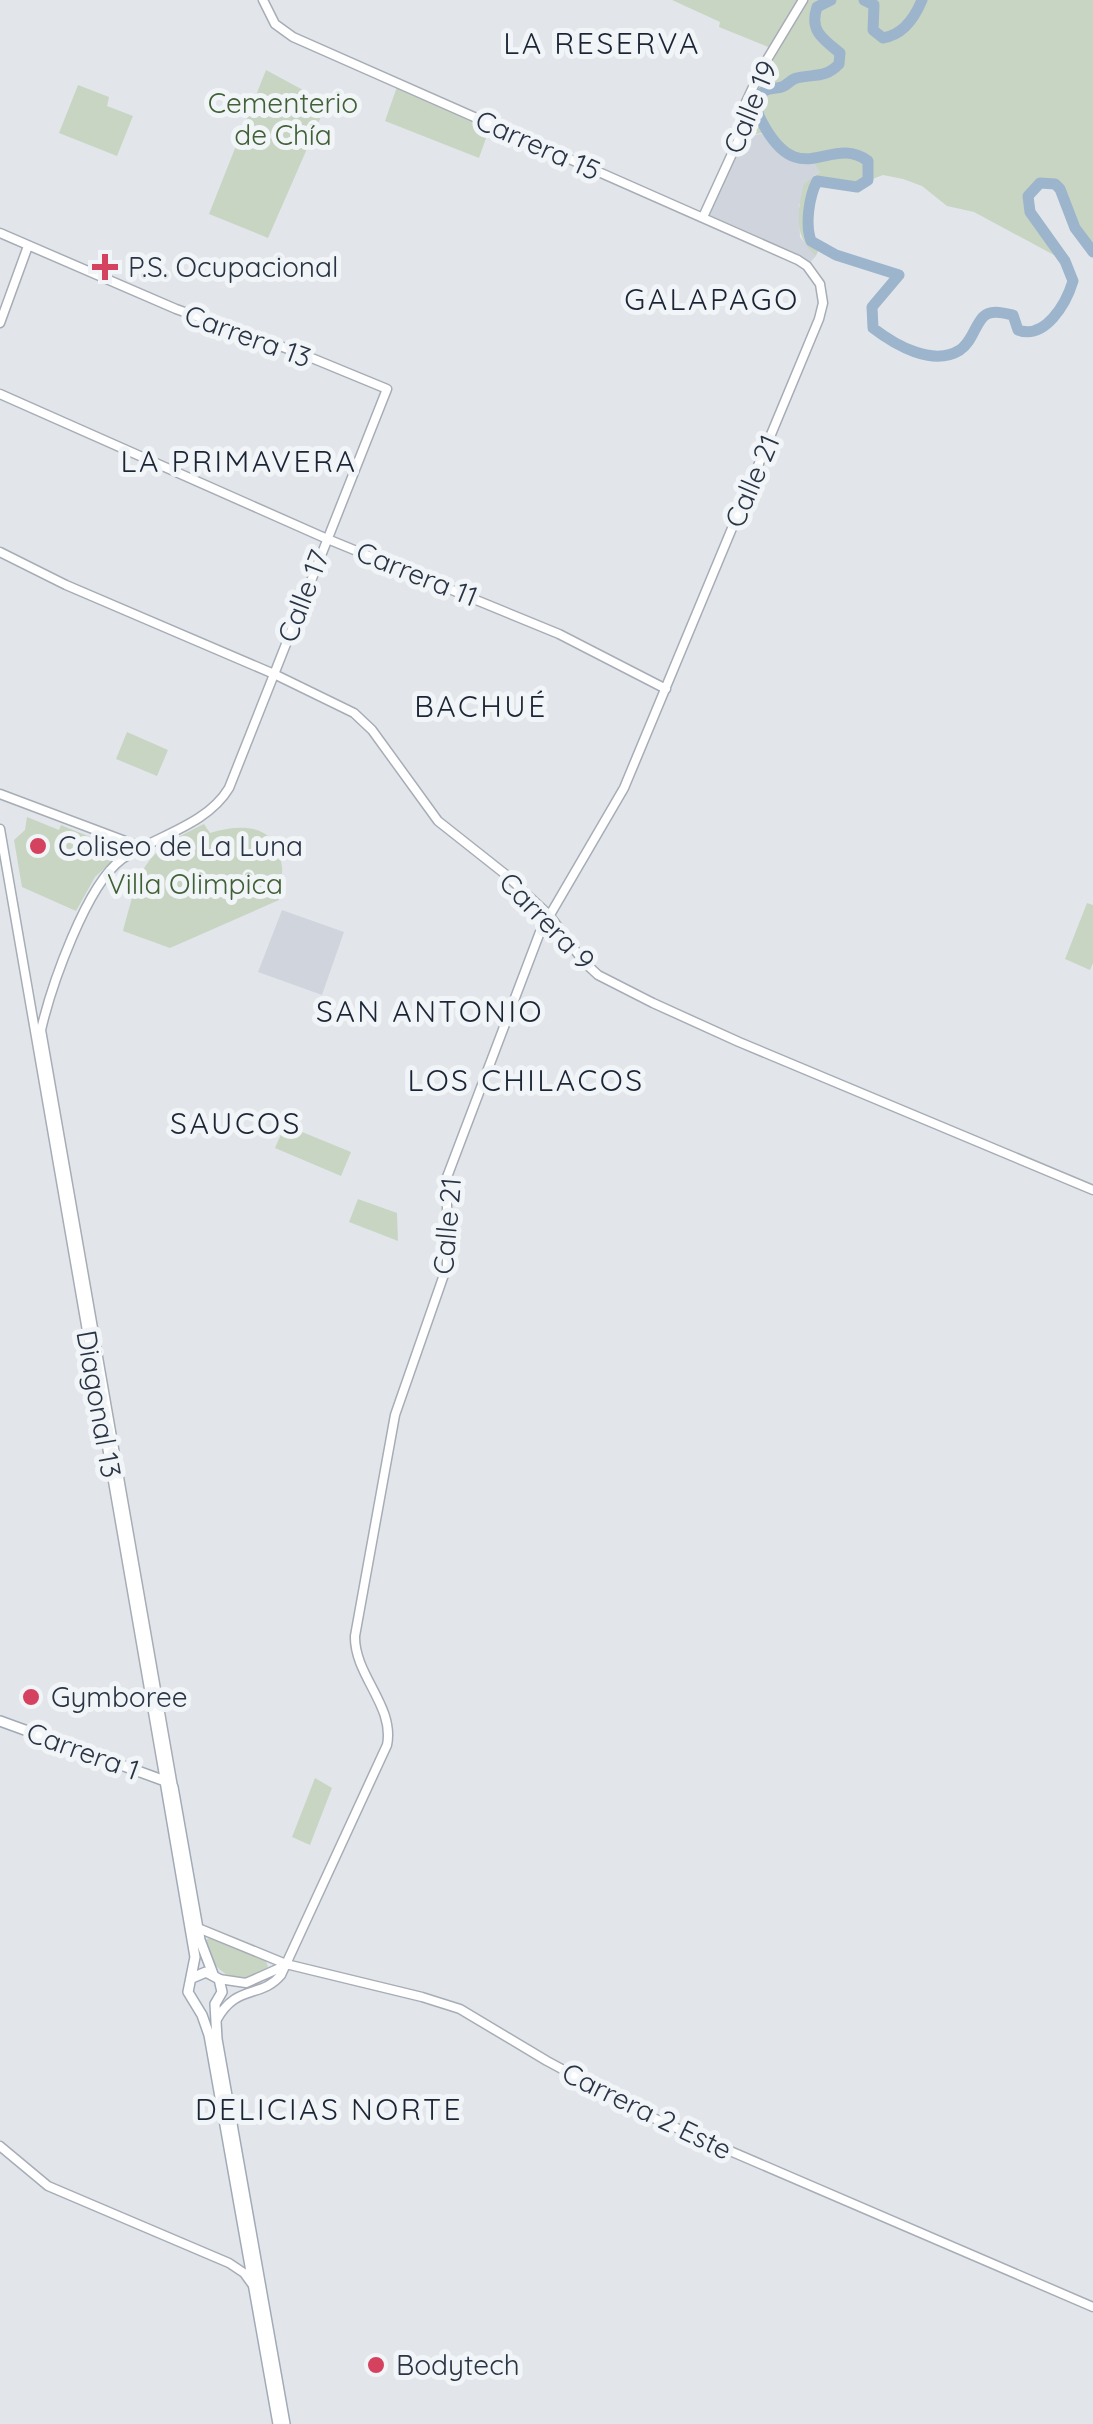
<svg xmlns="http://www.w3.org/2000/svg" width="1093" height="2424" viewBox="0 0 1093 2424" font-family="Quicksand,sans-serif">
<rect width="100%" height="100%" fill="#e2e6eb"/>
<path fill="#d0d5dd" d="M 742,132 L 756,135 L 767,132 L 777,147 L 811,158 L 817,165 L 820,172 L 814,176 L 799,205 L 800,237 L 816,256 L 807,266 L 703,217 Z
M 282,910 L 344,932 L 322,995 L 258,972 Z"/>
<path fill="#c8d5c3" d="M 672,0 L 1093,0 L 1093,252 L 1075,228 L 1055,184 L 1040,183 C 1011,207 1048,239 1065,261 L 974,212 L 947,206 L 922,186 L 903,179 L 883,175 L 852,187 L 828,181 L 817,182 C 808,200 801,234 820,246 L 816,256 C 793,236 797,211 804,184 L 820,172 L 811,158 C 789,160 779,150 767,132 L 751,135 L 742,132 L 745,107 L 773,49 L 719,27 L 720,22 Z
M 266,70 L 327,103 L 268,238 L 209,214 Z
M 398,84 L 491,124 L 479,158 L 385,121 Z
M 78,85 L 109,97 L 107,106 L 133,116 L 117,156 L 59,133 Z
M 127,732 L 168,750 L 157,776 L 116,759 Z
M 27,817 L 59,830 L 61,825 L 120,849 L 120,854 L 95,877 L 76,911 L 22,887 L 14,840 L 25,830 Z
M 204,824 L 210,833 C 243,823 279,824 282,868 C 283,879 278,889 279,900 L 170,948 L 123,931 C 141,866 141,854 204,824 Z
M 1087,903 L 1093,905 L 1093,963 L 1090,970 L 1065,959 Z
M 285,1125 L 351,1152 L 341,1176 L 275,1148 Z
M 358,1199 L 397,1213 L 398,1241 L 349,1222 Z
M 315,1778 L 332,1788 L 310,1845 L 292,1837 Z
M 209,1938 L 266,1961 L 268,1967 L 250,1979 C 222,1978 213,1968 204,1941 Z"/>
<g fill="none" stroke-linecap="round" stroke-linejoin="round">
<path stroke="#9cb5cc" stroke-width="11" d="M 831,0 L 817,7 C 809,31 823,39 840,53 L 839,64 C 826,78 814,74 797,78 C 792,79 789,83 784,86 C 777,90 768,86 762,93 C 754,101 757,113 762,122 C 800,194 830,133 868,161 L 868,180 L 857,187 L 817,181 C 809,197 805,224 811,241 L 836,255 L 899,275 L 872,307 L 873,328 C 895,345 933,367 960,350 C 972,342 974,327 983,317 C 990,309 1004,313 1013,315 L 1018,330 C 1045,340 1066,304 1073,281 L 1065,261 L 1030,212 L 1028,196 L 1040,183 L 1055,184 L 1060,189 L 1075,228 L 1093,252
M 864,0 L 874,5 L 873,30 L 883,38 C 903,35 915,17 922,0"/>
<g stroke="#a7adb6" stroke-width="11">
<path id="secondary" d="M 703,217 L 742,132 L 746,102 L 762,68 L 803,0
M 0,233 L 176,309 L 302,354 L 387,389 L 229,788 C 207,825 156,836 122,859 C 86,885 51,987 41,1030 L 173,1787
M 0,323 L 28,246
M 0,394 L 325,538 L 559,634 L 666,689
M 0,552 L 66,585 L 274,674 L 354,713 L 372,730 L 438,821 L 505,874 L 550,916 L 583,961 L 598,975 L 653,1003 L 739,1042 L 1093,1190
M 0,794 L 141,847
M 0,829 L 165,1781
M 198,1928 L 286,1964 L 422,1997 L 460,2009 L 547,2061 L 651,2117 L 1093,2307
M 219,1979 L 246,1983 L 282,1967
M 216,2021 C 236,1983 261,1999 281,1975 L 387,1745 C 395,1706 354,1675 355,1636 L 395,1415 L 447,1266 L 447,1177 L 540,932 L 624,788 L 819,319 L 823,303 L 820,284 L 807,266 L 798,260 L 293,37 L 275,24 L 263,0
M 0,2146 L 48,2186 L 229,2263 L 244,2273 L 252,2284"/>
</g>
<g stroke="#a1abb7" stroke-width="12">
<path id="primary" d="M 0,1721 L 165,1781 L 173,1787 L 200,1940 L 213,1974
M 165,1781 L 195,1957 L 188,1992 L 202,2015 L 209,2035 L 278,2424
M 192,1978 L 206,1972 L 219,1979 L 222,1992 L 215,2004
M 215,2004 L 217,2039 L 285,2424"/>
</g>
<use href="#secondary" stroke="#fff" stroke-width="8"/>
<use href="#primary" stroke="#fff" stroke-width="9"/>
</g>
<g fill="#d5425f" stroke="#f2f5f8" stroke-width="4">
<path d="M100 252h10v10h10v10h-10v10h-10v-10h-10v-10h10z"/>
<circle cx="38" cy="846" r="10"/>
<circle cx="31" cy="1697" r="10"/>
<circle cx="376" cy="2365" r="10"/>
</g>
<g text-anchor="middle" stroke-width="10" stroke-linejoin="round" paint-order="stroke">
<g font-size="28" fill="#406036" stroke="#f2f5f8">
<text x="283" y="113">Cementerio<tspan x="283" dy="32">de Chía</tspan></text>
<text x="195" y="894">Villa Olimpica</text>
</g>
<g font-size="28" fill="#293444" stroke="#f2f5f8">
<text transform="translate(750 107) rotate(-68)" y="10">Calle 19</text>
<text transform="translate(538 145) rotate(24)" y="10">Carrera 15</text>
<text transform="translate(248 336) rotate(20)" y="10">Carrera 13</text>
<text transform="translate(752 481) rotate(-67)" y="10">Calle 21</text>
<text transform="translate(417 574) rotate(22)" y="10">Carrera 11</text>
<text transform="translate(303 596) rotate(-69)" y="10">Calle 17</text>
<text transform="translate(547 921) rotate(46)" y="10">Carrera 9</text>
<text transform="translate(447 1226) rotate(-85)" y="10">Calle 21</text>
<text transform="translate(99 1404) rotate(80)" y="10">Diagonal 13</text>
<text transform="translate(83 1751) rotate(20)" y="10">Carrera 1</text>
<text transform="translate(647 2111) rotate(26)" y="10">Carrera 2 Este</text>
</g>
<g font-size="28" fill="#293444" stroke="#f2f5f8" text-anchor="start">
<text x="128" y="277">P.S. Ocupacional</text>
<text x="58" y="856">Coliseo de La Luna</text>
<text x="51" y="1707">Gymboree</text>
<text x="396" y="2375">Bodytech</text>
</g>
<g font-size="30" letter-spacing="2.5" fill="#1b2535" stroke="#f2f5f8">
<text x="602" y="54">LA RESERVA</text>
<text x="712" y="310">GALAPAGO</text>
<text x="239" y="472">LA PRIMAVERA</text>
<text x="481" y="717">BACHUÉ</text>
<text x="430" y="1022">SAN ANTONIO</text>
<text x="526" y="1091">LOS CHILACOS</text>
<text x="236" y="1134">SAUCOS</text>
<text x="329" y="2120">DELICIAS NORTE</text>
</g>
</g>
</svg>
